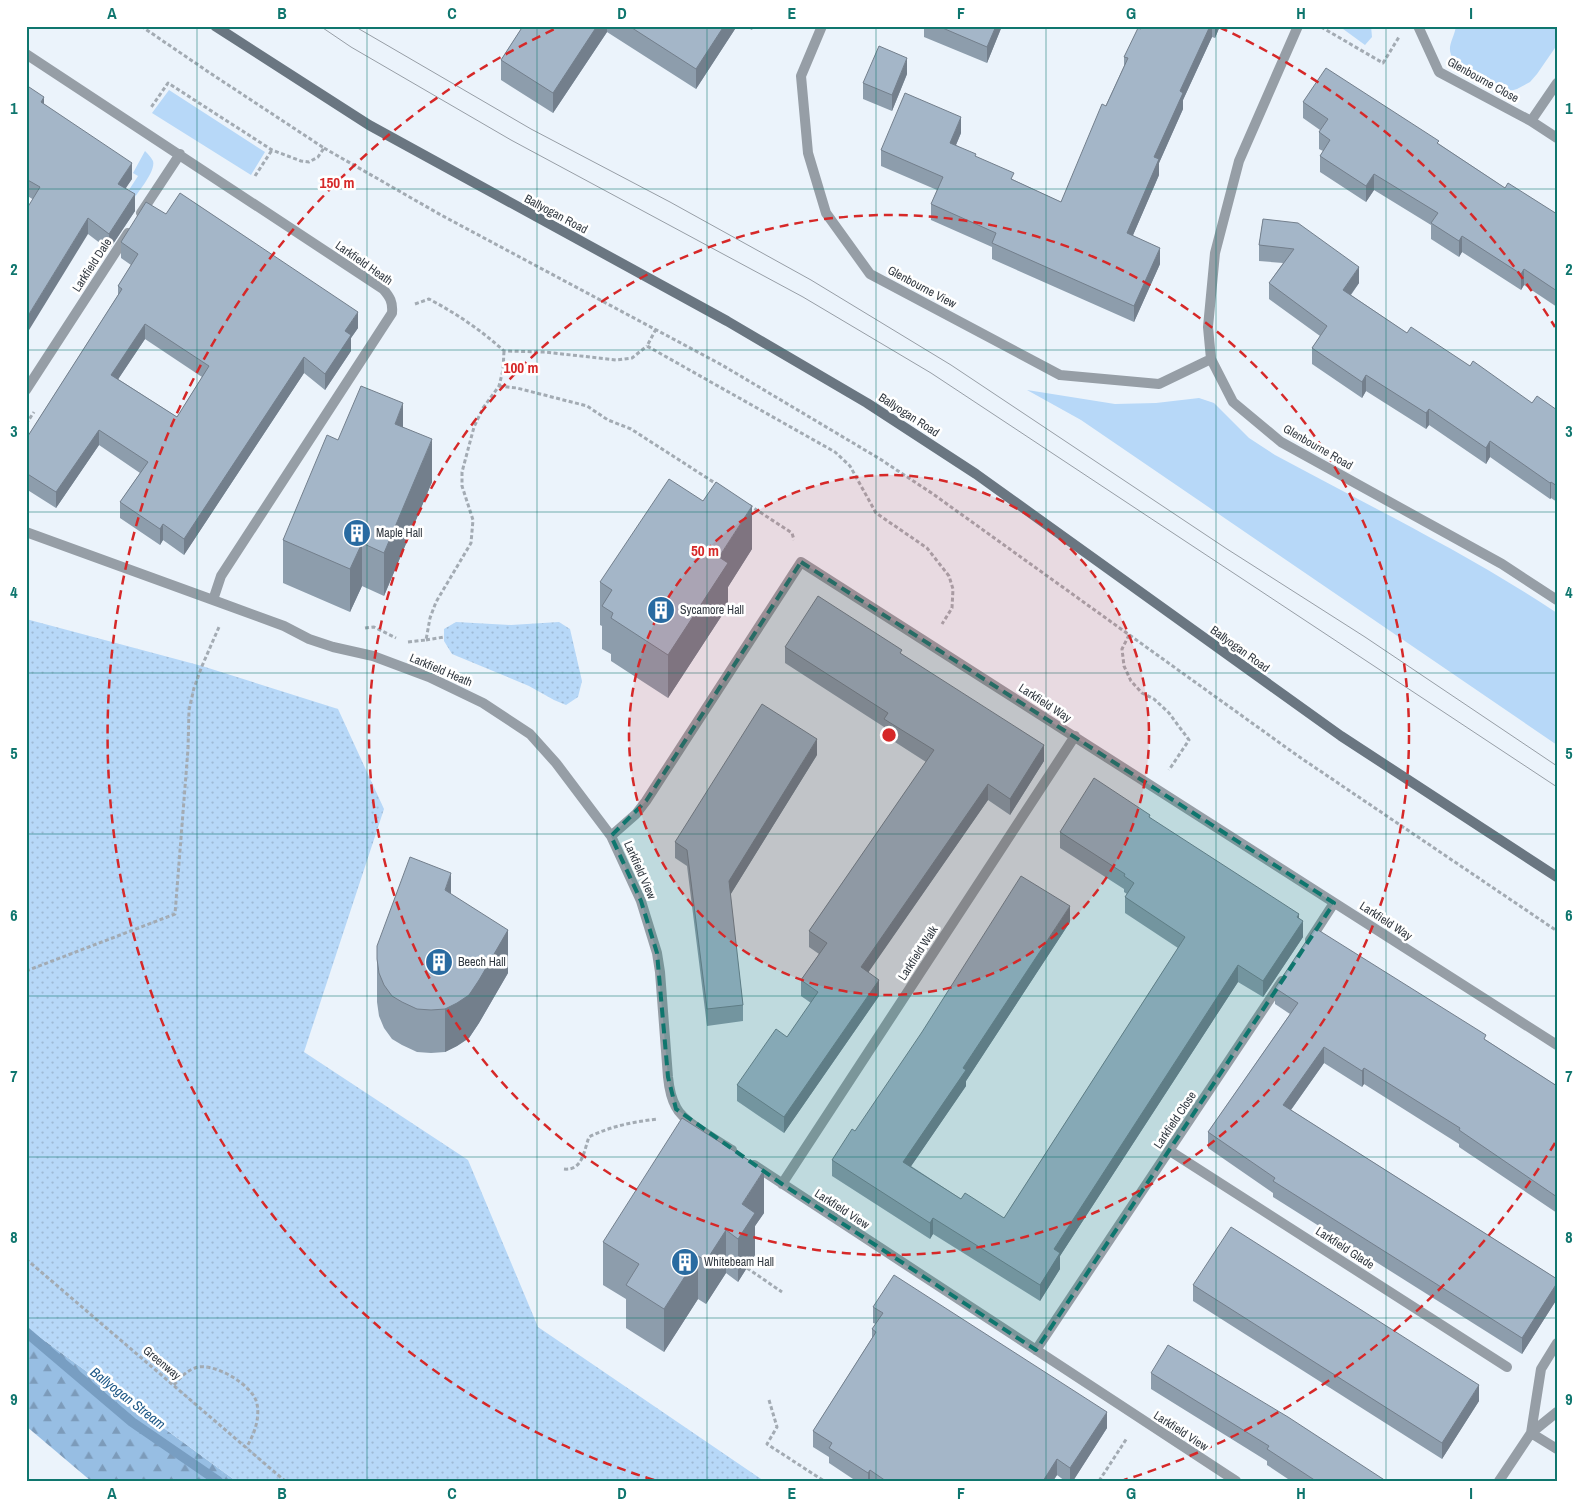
<svg xmlns="http://www.w3.org/2000/svg" width="1583" height="1507" viewBox="0 0 1583 1507" font-family="'Archivo Narrow',sans-serif">
<defs>
<pattern id="forest-firs" width="22" height="20" patternUnits="userSpaceOnUse" patternTransform="scale(1.25)"><rect width="22" height="20" fill="#97bee3"/><path d="M5 1l3.5 6h-7zM16 11l3.5 6h-7z" fill="#7c9bba"/></pattern>
<pattern id="park-dots" width="8" height="8" patternUnits="userSpaceOnUse" patternTransform="scale(1.25)"><rect width="8" height="8" fill="#b7d8f8"/><path d="M2 2h.1M6 6h.1" fill="none" stroke="#9ebad6" stroke-width="1.8" stroke-linecap="round"/></pattern>
</defs>
<rect width="100%" height="100%" fill="#ebf3fb"/>
<path fill="#b7d8f8" d="M 1339,26 L 1371,26 L 1372,37 L 1365,45 Z
M 1456,26 L 1557,26 L 1557,45 L 1537,74 L 1530,82 L 1517,89 L 1503,93 L 1455,61 C 1444,48 1454,40 1456,26 Z
M 169,90 L 265,152 L 251,175 L 152,113 Z
M 145,151 C 148,154 151,157 153,161 C 156,171 138,192 132,201 L 125,196 L 138,176 L 133,173 Z
M 1027,390 L 1115,404 L 1156,403 L 1199,398 L 1214,403 L 1249,438 L 1275,455 C 1369,506 1467,553 1557,613 L 1557,745 L 1081,420 Z"/>
<path fill="url(#forest-firs)" d="M 26,1327 L 236,1481 L 91,1481 L 26,1426 Z"/>
<path fill="url(#park-dots)" d="M 26,619 L 202,666 L 338,709 L 384,809 L 304,1052 L 468,1160 L 538,1327 L 764,1481 L 236,1481 L 26,1327 Z
M 456,622 L 511,625 L 559,622 L 570,629 L 582,681 L 578,697 L 566,705 L 554,700 L 529,686 L 452,654 L 444,641 L 444,629 Z"/>
<g fill="none" stroke-linecap="round" stroke-linejoin="round">
<path stroke="#789ec2" stroke-width="10" d="M 26,1332 L 132,1422 L 218,1481"/>
<path stroke="#a3abb3" stroke-width="3" stroke-dasharray="4 2.5" stroke-linecap="butt" d="M 141,26 L 210,73 L 324,148 L 318,157 L 309,162 L 301,161 L 272,150 L 168,83 L 150,109
M 1321,27 L 1383,63 L 1399,37
M 324,148 L 441,215 L 722,365 L 880,459 L 933,494 L 1298,756 L 1557,931
M 255,176 L 272,150
M 415,304 L 429,299 C 457,314 481,330 504,351 L 545,352 L 616,360 L 632,358 L 647,346
M 656,329 L 647,346 L 835,452 L 850,466 L 876,513 L 927,548 L 949,576 L 953,589 L 952,608 L 942,624
M 499,386 L 517,388 L 587,406 L 608,420 L 631,429 L 718,485
M 26,424 L 34,412
M 749,505 L 792,533 L 794,540
M 365,628 L 374,627 L 396,638
M 1129,635 L 1122,649 L 1124,666 L 1131,681 L 1142,693 L 1154,699 L 1169,713 L 1189,740 L 1169,770
M 426,640 L 444,637
M 408,642 L 426,640 L 430,618 L 436,602 L 471,543 L 473,520 L 462,486 L 462,472 L 474,427 L 483,408 L 499,386 L 503,370 L 504,351
M 26,971 L 175,914 L 188,749 L 189,710 L 194,688 L 202,666 L 219,627
M 564,1169 C 583,1171 584,1150 589,1137 C 611,1126 633,1122 657,1119
M 26,1259 L 285,1481
M 747,1268 L 782,1292
M 174,1385 C 180,1378 186,1371 195,1368 C 212,1361 254,1385 257,1404 C 260,1419 254,1435 246,1448
M 769,1400 L 777,1427 L 767,1444 L 824,1481
M 1099,1481 L 1127,1438"/>
<path stroke="#969ea6" stroke-width="10" d="M 822,26 L 801,76 L 808,153 L 826,213 L 870,274 L 1060,375 L 1159,384 L 1211,359
M 1298,26 L 1239,161 L 1215,253 L 1208,327 L 1211,359 L 1233,402 L 1281,442 L 1502,564 L 1557,600
M 1418,26 L 1439,72 L 1531,121 L 1557,138
M 26,54 L 383,289 C 390,297 393,302 392,313 L 221,576 L 213,600 L 284,626 L 309,639 L 333,647 L 373,656 L 429,677 L 483,703 L 530,734 L 556,763 L 611,836 L 641,901 L 657,953 L 660,972 L 668,1077 C 669,1087 671,1098 676,1107 C 683,1122 718,1141 732,1150
M 1531,121 L 1557,83
M 141,213 L 180,154
M 26,390 L 128,233
M 26,532 L 213,600
M 611,836 L 636,814 L 646,801 L 801,562 L 1557,1045
M 1310,940 L 1334,903
M 1170,1151 L 1507,1367
M 754,1165 L 1236,1481
M 782,1184 L 1075,736
M 1036,1350 L 1282,981
M 1531,1433 L 1541,1369 L 1557,1343
M 1531,1433 L 1557,1449
M 1499,1481 L 1531,1433 L 1557,1412"/>
<path stroke="#6a7681" stroke-width="10" d="M 215,26 L 369,125 L 727,321 L 867,403 L 976,474 L 1341,736 L 1557,877"/>
<path stroke="#979ea6" stroke-width="1" d="M 320,26 L 351,47 L 511,140 L 803,297 L 931,373 L 1557,787
M 354,26 L 531,129 L 670,202 L 811,280 L 951,365 L 1227,549 L 1365,637 L 1557,766"/>
</g>
<path fill="#8d9dac" fill-rule="evenodd" d="M 523,26 L 737,26 L 696,89 L 607,32 L 553,113 L 501,80 L 501,60 Z
M 744,26 L 754,26 L 752,30 Z
M 924,26 L 1002,26 L 987,63 L 924,37 Z
M 1142,26 L 1220,26 L 1215,38 L 1212,37 L 1183,100 L 1183,109 L 1159,163 L 1159,175 L 1133,235 L 1160,264 L 1134,322 L 992,259 L 992,247 L 931,220 L 931,204 L 937,190 L 881,166 L 881,150 L 961,133 L 956,145 L 976,157 L 1014,180 L 1061,202 L 1124,66 L 1124,57 Z
M 907,74 L 892,111 L 863,99 L 863,83 Z
M 26,85 L 44,104 L 132,179 L 125,188 L 135,211 L 109,250 L 88,234 L 26,195 Z
M 1303,102 L 1439,144 L 1505,188 L 1557,214 L 1557,307 L 1524,285 L 1521,290 L 1462,252 L 1459,257 L 1431,239 L 1431,225 L 1374,190 L 1366,202 L 1320,172 L 1320,156 L 1323,151 L 1319,149 L 1319,132 L 1320,130 L 1303,118 Z
M 166,214 L 358,328 L 351,338 L 351,351 L 325,390 L 304,373 L 184,555 L 163,540 L 160,545 L 120,518 L 120,502 L 140,473 L 99,445 L 56,508 L 26,489 L 26,439 L 118,295 L 118,286 L 131,265 L 121,258 L 121,242 ZM 145,339 L 202,377 L 177,417 L 118,379 Z
M 1263,219 L 1359,283 L 1351,295 L 1407,333 L 1470,366 L 1532,403 L 1557,410 L 1557,502 L 1551,498 L 1550,499 L 1490,457 L 1486,464 L 1429,425 L 1426,429 L 1366,391 L 1362,398 L 1312,364 L 1312,348 L 1320,336 L 1269,299 L 1269,283 L 1283,263 L 1259,261 L 1259,245 Z
M 403,427 L 432,482 L 384,596 L 362,586 L 350,612 L 283,583 L 283,540 L 338,440 Z
M 752,549 L 728,587 L 728,606 L 668,698 L 611,661 L 611,654 L 602,649 L 602,626 L 600,625 L 600,582 Z
M 785,647 L 902,655 L 1044,761 L 1010,815 L 988,800 L 868,972 L 879,996 L 784,1133 L 737,1101 L 737,1085 L 787,1037 L 811,1003 L 801,996 L 801,980 L 819,954 L 809,947 L 809,931 L 926,762 L 884,735 L 884,727 L 785,663 Z
M 817,755 L 730,895 L 743,1005 L 743,1021 L 707,1026 L 687,866 L 675,858 L 675,842 Z
M 1150,818 L 1299,919 L 1303,937 L 1263,997 L 1238,982 L 1060,1256 L 1060,1269 L 1040,1301 L 933,1234 L 930,1239 L 832,1176 L 832,1160 L 855,1131 L 1070,922 L 966,1081 L 966,1086 L 911,1166 L 961,1199 L 1004,1218 L 1178,948 L 1125,913 L 1125,897 L 1127,894 L 1124,892 L 1124,889 L 1060,848 L 1060,832 Z
M 451,894 L 508,973 L 479,1023 L 469,1038 L 457,1046 L 445,1052 L 431,1053 L 417,1052 L 402,1045 L 392,1039 L 384,1028 L 379,1016 L 377,1002 L 377,959 Z
M 1275,988 L 1486,1040 L 1557,1086 L 1557,1213 L 1459,1147 L 1459,1144 L 1364,1084 L 1362,1087 L 1324,1063 L 1291,1110 L 1557,1279 L 1557,1299 L 1522,1354 L 1273,1197 L 1273,1193 L 1208,1148 L 1208,1132 L 1290,1014 L 1275,1004 Z
M 764,1213 L 755,1226 L 755,1255 L 738,1282 L 726,1273 L 706,1304 L 698,1299 L 664,1352 L 626,1328 L 626,1299 L 603,1285 L 603,1242 Z
M 1193,1285 L 1479,1401 L 1442,1459 L 1193,1301 Z
M 873,1307 L 1107,1428 L 1073,1481 L 1065,1481 L 1057,1475 L 1053,1481 L 856,1481 L 829,1463 L 829,1457 L 813,1447 L 813,1431 L 872,1338 L 872,1329 L 876,1324 L 873,1323 Z
M 1151,1373 L 1386,1481 L 1291,1481 L 1267,1465 L 1267,1461 L 1151,1389 Z"/>
<path fill="#737f8c" d="M 597,26 L 607,26 L 607,32 L 553,113 L 553,93 Z
M 724,26 L 737,26 L 696,89 L 696,69 Z
M 996,26 L 1002,26 L 987,63 L 987,47 Z
M 1210,26 L 1212,26 L 1212,37 L 1183,100 L 1183,109 L 1159,163 L 1159,175 L 1127,249 L 1127,233 L 1154,157 L 1180,91 Z
M 1215,26 L 1220,26 L 1215,38 Z
M 907,58 L 907,74 L 892,111 L 892,95 Z
M 44,97 L 44,113 L 41,102 Z
M 961,117 L 961,133 L 950,159 L 950,143 Z
M 132,163 L 132,179 L 118,200 L 118,184 Z
M 1374,174 L 1374,190 L 1366,202 L 1366,186 Z
M 135,194 L 135,211 L 109,250 L 109,234 Z
M 88,218 L 88,234 L 26,335 L 26,319 Z
M 1462,236 L 1462,252 L 1459,257 L 1459,241 Z
M 1160,248 L 1160,264 L 1134,322 L 1134,306 Z
M 1359,267 L 1359,283 L 1343,305 L 1343,290 Z
M 1524,269 L 1524,285 L 1521,290 L 1521,274 Z
M 358,312 L 358,328 L 351,338 L 351,351 L 325,390 L 325,374 L 345,331 Z
M 145,324 L 145,339 L 111,390 L 111,375 Z
M 304,357 L 304,373 L 184,555 L 184,539 Z
M 1366,375 L 1366,391 L 1362,398 L 1362,382 Z
M 403,403 L 403,446 L 395,424 Z
M 1429,409 L 1429,425 L 1426,429 L 1426,413 Z
M 99,430 L 99,445 L 56,508 L 56,492 Z
M 432,439 L 432,482 L 384,596 L 384,553 Z
M 1490,441 L 1490,457 L 1486,464 L 1486,448 Z
M 1551,482 L 1551,498 L 1550,499 L 1550,483 Z
M 752,506 L 752,549 L 728,587 L 728,606 L 668,698 L 668,655 L 719,557 Z
M 163,524 L 163,540 L 160,545 L 160,529 Z
M 362,543 L 362,586 L 350,612 L 350,569 Z
M 817,739 L 817,755 L 729,897 L 729,881 Z
M 1044,745 L 1044,761 L 1010,815 L 1010,799 Z
M 988,784 L 988,800 L 861,983 L 861,967 Z
M 451,873 L 451,916 L 445,890 Z
M 1070,906 L 1070,922 L 966,1081 L 966,1086 L 903,1178 L 903,1162 L 963,1068 Z
M 1299,914 L 1299,927 L 1303,921 L 1303,937 L 1263,997 L 1263,981 Z
M 508,930 L 508,973 L 479,1023 L 469,1038 L 457,1046 L 445,1052 L 445,1009 Z
M 1238,965 L 1238,982 L 1060,1256 L 1060,1269 L 1040,1301 L 1040,1285 L 1054,1249 Z
M 879,980 L 879,996 L 784,1133 L 784,1117 Z
M 1324,1047 L 1324,1063 L 1283,1121 L 1283,1105 Z
M 1364,1068 L 1364,1084 L 1362,1087 L 1362,1071 Z
M 764,1170 L 764,1213 L 755,1226 L 755,1255 L 738,1282 L 738,1239 L 742,1204 Z
M 933,1218 L 933,1234 L 930,1239 L 930,1223 Z
M 726,1230 L 726,1273 L 706,1304 L 706,1261 Z
M 698,1256 L 698,1299 L 664,1352 L 664,1309 Z
M 1557,1283 L 1557,1299 L 1522,1354 L 1522,1338 Z
M 1479,1385 L 1479,1401 L 1442,1459 L 1442,1443 Z
M 1107,1412 L 1107,1428 L 1073,1481 L 1070,1481 L 1070,1468 Z
M 1057,1459 L 1057,1475 L 1053,1481 L 1043,1481 Z
M 870,1470 L 870,1481 L 868,1481 L 868,1473 Z"/>
<path fill="#a4b6c8" stroke="#737f8c" fill-rule="evenodd" d="M 523,26 L 597,26 L 553,93 L 501,60 Z
M 629,26 L 724,26 L 696,69 Z
M 938,26 L 996,26 L 987,47 Z
M 1142,26 L 1210,26 L 1180,91 L 1183,93 L 1154,157 L 1159,159 L 1127,233 L 1160,248 L 1134,306 L 992,243 L 996,233 L 931,204 L 943,177 L 881,150 L 905,93 L 961,117 L 950,143 L 976,154 L 975,156 L 1014,173 L 1011,179 L 1061,202 L 1102,104 L 1106,106 L 1128,58 L 1124,57 L 1138,28 L 1141,29 Z
M 879,46 L 907,58 L 892,95 L 863,83 Z
M 1326,68 L 1439,141 L 1437,143 L 1505,188 L 1508,183 L 1557,214 L 1557,291 L 1524,269 L 1521,274 L 1462,236 L 1459,241 L 1431,223 L 1438,213 L 1374,174 L 1366,186 L 1320,156 L 1330,140 L 1319,132 L 1328,119 L 1303,102 Z
M 26,85 L 44,97 L 41,102 L 132,163 L 118,184 L 135,194 L 109,234 L 88,218 L 26,319 L 26,210 L 40,187 L 26,179 L 26,164 L 27,163 L 26,162 Z
M 180,193 L 358,312 L 345,331 L 351,335 L 325,374 L 304,357 L 184,539 L 163,524 L 160,529 L 120,502 L 148,462 L 99,430 L 56,492 L 26,473 L 26,439 L 122,289 L 118,286 L 138,254 L 121,242 L 146,202 L 166,214 ZM 145,324 L 209,366 L 177,417 L 111,375 Z
M 1263,219 L 1298,223 L 1359,267 L 1343,290 L 1407,333 L 1411,327 L 1470,366 L 1473,361 L 1532,403 L 1537,396 L 1557,410 L 1557,486 L 1551,482 L 1550,483 L 1490,441 L 1486,448 L 1429,409 L 1426,413 L 1366,375 L 1362,382 L 1312,348 L 1327,326 L 1269,283 L 1294,249 L 1259,245 Z
M 361,386 L 403,403 L 395,424 L 432,439 L 384,553 L 362,543 L 350,569 L 283,540 L 327,435 L 338,440 Z
M 669,479 L 703,501 L 716,482 L 752,506 L 719,557 L 728,563 L 668,655 L 611,618 L 613,613 L 602,606 L 612,590 L 600,582 Z
M 818,596 L 902,650 L 900,653 L 1044,745 L 1010,799 L 988,784 L 861,967 L 879,980 L 784,1117 L 737,1085 L 776,1029 L 787,1037 L 818,992 L 801,980 L 827,943 L 809,931 L 934,750 L 884,719 L 888,713 L 785,647 Z
M 762,704 L 817,739 L 729,881 L 743,1005 L 707,1009 L 687,850 L 675,842 Z
M 1094,778 L 1150,815 L 1149,817 L 1299,914 L 1297,917 L 1303,921 L 1263,981 L 1238,965 L 1054,1249 L 1060,1253 L 1040,1285 L 933,1218 L 930,1223 L 832,1160 L 852,1129 L 855,1131 L 922,1032 L 1021,876 L 1070,906 L 963,1068 L 966,1070 L 903,1162 L 961,1199 L 965,1193 L 1004,1218 L 1185,937 L 1125,897 L 1134,883 L 1124,876 L 1125,874 L 1060,832 Z
M 410,857 L 451,873 L 445,890 L 508,930 L 479,980 L 469,995 L 457,1003 L 445,1009 L 431,1010 L 417,1009 L 402,1002 L 392,996 L 384,985 L 379,973 L 377,959 L 377,946 Z
M 1315,928 L 1486,1035 L 1484,1039 L 1557,1086 L 1557,1197 L 1459,1130 L 1460,1128 L 1364,1068 L 1362,1071 L 1324,1047 L 1283,1105 L 1557,1279 L 1557,1283 L 1522,1338 L 1273,1181 L 1275,1178 L 1208,1132 L 1298,1003 L 1275,988 Z
M 682,1118 L 764,1170 L 742,1204 L 755,1213 L 738,1239 L 726,1230 L 706,1261 L 698,1256 L 664,1309 L 626,1285 L 639,1264 L 603,1242 Z
M 1231,1227 L 1479,1385 L 1442,1443 L 1193,1285 Z
M 894,1275 L 1107,1412 L 1070,1468 L 1057,1459 L 1043,1481 L 886,1481 L 870,1470 L 868,1473 L 829,1448 L 832,1443 L 813,1431 L 876,1332 L 872,1329 L 883,1313 L 873,1307 Z
M 1168,1345 L 1288,1417 L 1386,1481 L 1316,1481 L 1267,1449 L 1269,1446 L 1151,1373 Z"/>
<path fill="#0f766e" fill-opacity="0.2" stroke="#0f766e" stroke-width="4" stroke-dasharray="10 6" stroke-linejoin="round" d="M 801,562 L 1334,903 L 1036,1350 L 782,1184 L 676,1109 L 668,1077 L 657,953 L 641,901 L 611,836 L 646,801 Z"/>
<path fill="none" stroke="#0f766e" stroke-width="1" stroke-opacity="0.55" d="M 197,26 L 197,1481M 367,26 L 367,1481M 537,26 L 537,1481M 707,26 L 707,1481M 876,26 L 876,1481M 1046,26 L 1046,1481M 1216,26 L 1216,1481M 1386,26 L 1386,1481M 26,189 L 1557,189M 26,350 L 1557,350M 26,512 L 1557,512M 26,673 L 1557,673M 26,834 L 1557,834M 26,996 L 1557,996M 26,1157 L 1557,1157M 26,1318 L 1557,1318"/>
<circle cx="889" cy="735" r="260" fill="#d62828" fill-opacity=".12"/>
<g fill="none" stroke="#d62828" stroke-width="2.5" stroke-dasharray="9 6">
<circle cx="889" cy="735" r="260"/>
<circle cx="889" cy="735" r="520"/>
<path d="M1555 1143A781 781 0 0 1 1124 1480M654 1480A781 781 0 0 1 559 27M1219 27A781 781 0 0 1 1555 327"/>
</g>
<defs>
<g id="building-disc" transform="scale(1.4375)"><circle r="9.5" fill="#296ba1" stroke="#fff"/><path d="M-4-6H4V6H1V3H-1V6H-4ZM-2.5-4.3h1.7v1.8h-1.7ZM.8-4.3h1.7v1.8H.8ZM-2.5-1h1.7V.8h-1.7ZM.8-1h1.7V.8H.8Z" fill="#fff"/></g>
</defs>
<g fill-rule="evenodd">
<use href="#building-disc" x="357" y="533"/>
<use href="#building-disc" x="661" y="610"/>
<use href="#building-disc" x="439" y="962"/>
<use href="#building-disc" x="685" y="1262"/>
</g>
<g text-anchor="middle" stroke-width="5" stroke-linejoin="round" paint-order="stroke">
<g font-size="12" fill="#333a42" stroke="#fff">
<text transform="translate(1483 80) rotate(29)" y="4">Glenbourne Close</text>
<text transform="translate(556 214) rotate(28)" y="4">Ballyogan Road</text>
<text transform="translate(364 263) rotate(35)" y="4">Larkfield Heath</text>
<text transform="translate(92 265) rotate(-57)" y="4">Larkfield Dale</text>
<text transform="translate(922 287) rotate(28)" y="4">Glenbourne View</text>
<text transform="translate(909 415) rotate(33)" y="4">Ballyogan Road</text>
<text transform="translate(1318 447) rotate(30)" y="4">Glenbourne Road</text>
<text transform="translate(1240 649) rotate(36)" y="4">Ballyogan Road</text>
<text transform="translate(441 670) rotate(23)" y="4">Larkfield Heath</text>
<text transform="translate(1045 703) rotate(33)" y="4">Larkfield Way</text>
<text transform="translate(640 870) rotate(66)" y="4">Larkfield View</text>
<text transform="translate(1386 921) rotate(33)" y="4">Larkfield Way</text>
<text transform="translate(918 953) rotate(-57)" y="4">Larkfield Walk</text>
<text transform="translate(1175 1120) rotate(-56)" y="4">Larkfield Close</text>
<text transform="translate(842 1209) rotate(33)" y="4">Larkfield View</text>
<text transform="translate(1345 1248) rotate(33)" y="4">Larkfield Glade</text>
<text transform="translate(162 1363) rotate(40)" y="4">Greenway</text>
<text transform="translate(1181 1431) rotate(33)" y="4">Larkfield View</text>
</g>
<g font-size="12" fill="#333a42" stroke="#fff" text-anchor="start">
<text x="376" y="537">Maple Hall</text>
<text x="680" y="614">Sycamore Hall</text>
<text x="458" y="966">Beech Hall</text>
<text x="704" y="1266">Whitebeam Hall</text>
</g>
<g font-size="14" font-style="italic" fill="#1d5887" stroke="#fff">
<text transform="translate(128 1398) rotate(38)" y="5">Ballyogan Stream</text>
</g>
</g>
<circle cx="889" cy="735" r="8" fill="#d62828" stroke="#fff" stroke-width="2.5"/>
<g font-size="15" text-anchor="middle" font-weight="bold" fill="#d62828" stroke="#fff" stroke-width="5" stroke-linejoin="round" paint-order="stroke">
<text x="337" y="188">150 m</text>
<text x="521" y="373">100 m</text>
<text x="705" y="556">50 m</text>
</g>
<rect width="1583" height="1507" fill="none" stroke="#ffffff" stroke-width="55"/>
<rect x="28" y="28" width="1528" height="1452" fill="none" stroke="#0f766e" stroke-width="2"/>
<g font-size="16" text-anchor="middle" font-weight="bold" fill="#0f766e">
<text x="112" y="19">A</text>
<text x="282" y="19">B</text>
<text x="452" y="19">C</text>
<text x="622" y="19">D</text>
<text x="792" y="19">E</text>
<text x="961" y="19">F</text>
<text x="1131" y="19">G</text>
<text x="1301" y="19">H</text>
<text x="1471" y="19">I</text>
<text x="14" y="114">1</text>
<text x="1569" y="114">1</text>
<text x="14" y="275">2</text>
<text x="1569" y="275">2</text>
<text x="14" y="437">3</text>
<text x="1569" y="437">3</text>
<text x="14" y="598">4</text>
<text x="1569" y="598">4</text>
<text x="14" y="759">5</text>
<text x="1569" y="759">5</text>
<text x="14" y="921">6</text>
<text x="1569" y="921">6</text>
<text x="14" y="1082">7</text>
<text x="1569" y="1082">7</text>
<text x="14" y="1243">8</text>
<text x="1569" y="1243">8</text>
<text x="14" y="1405">9</text>
<text x="1569" y="1405">9</text>
<text x="112" y="1499">A</text>
<text x="282" y="1499">B</text>
<text x="452" y="1499">C</text>
<text x="622" y="1499">D</text>
<text x="792" y="1499">E</text>
<text x="961" y="1499">F</text>
<text x="1131" y="1499">G</text>
<text x="1301" y="1499">H</text>
<text x="1471" y="1499">I</text>
</g>
</svg>
